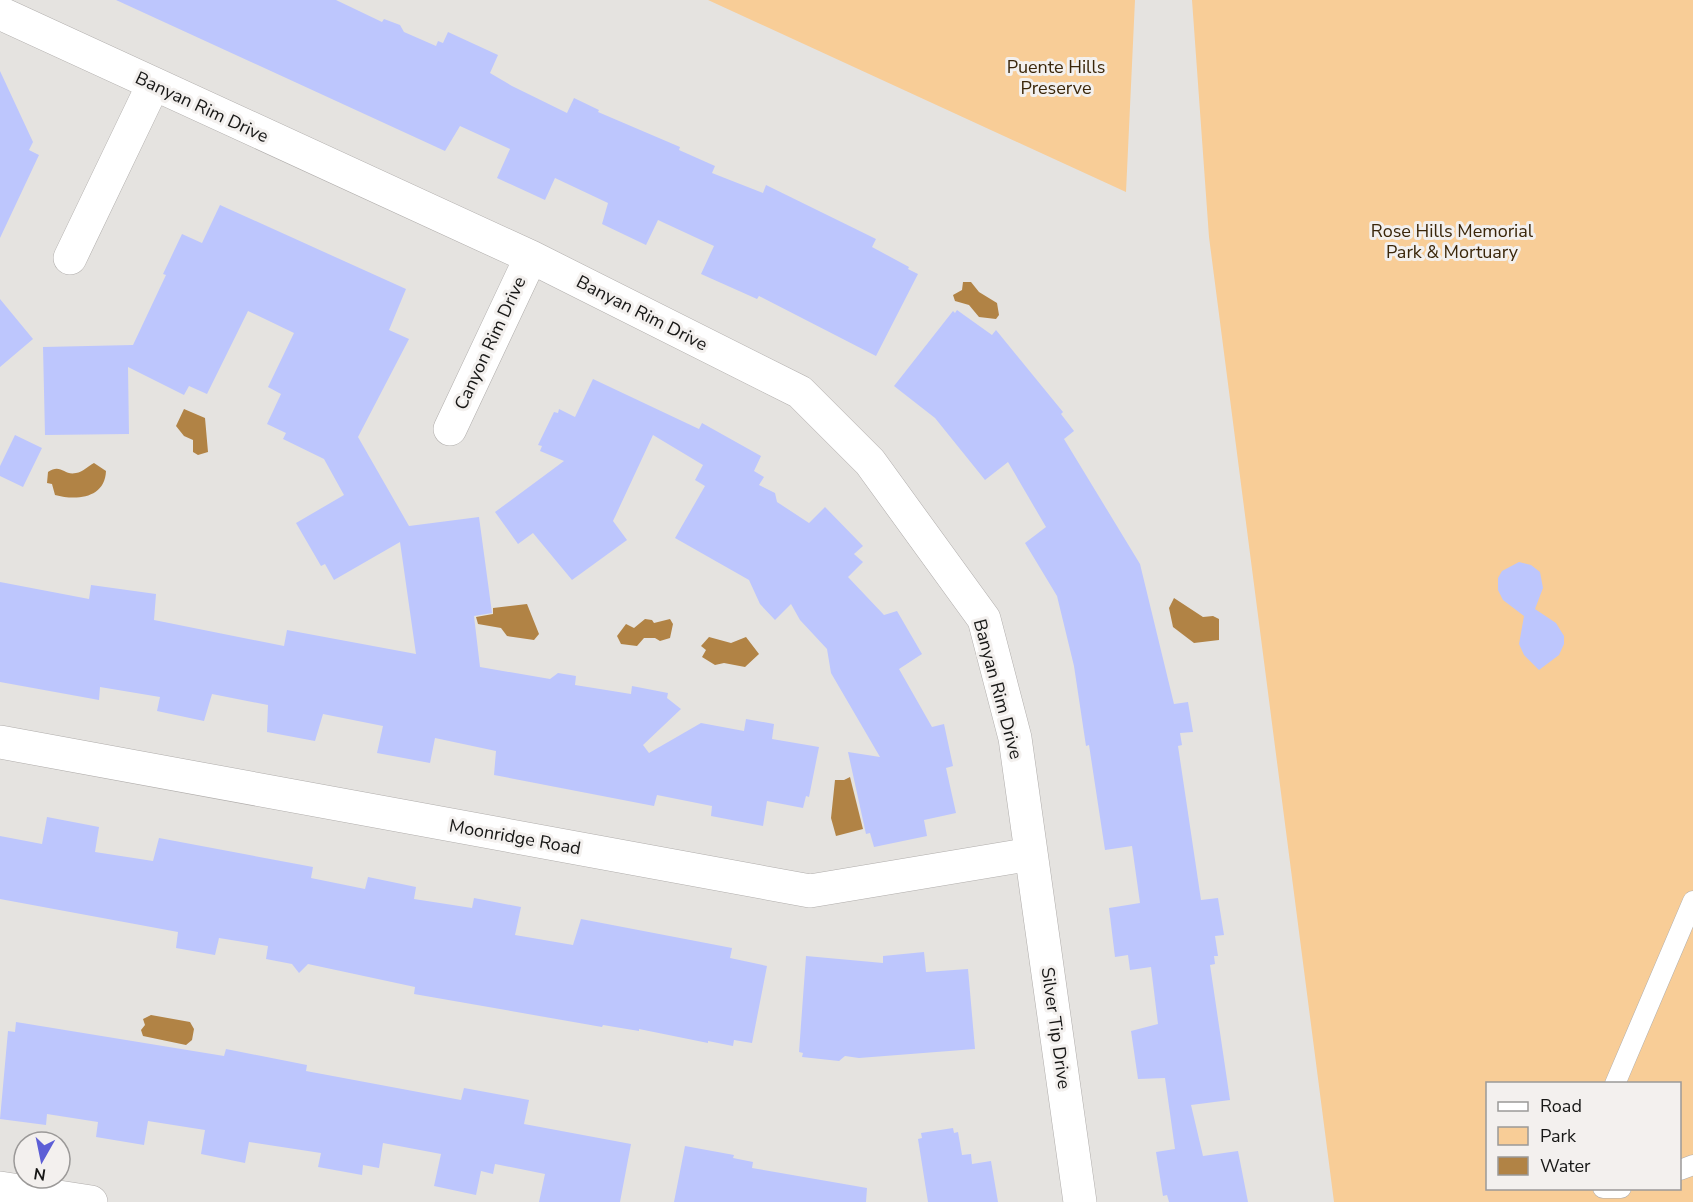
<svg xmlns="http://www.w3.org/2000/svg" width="1693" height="1202" viewBox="0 0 1693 1202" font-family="'Nunito Sans',sans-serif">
<rect width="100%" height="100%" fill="#e5e3e0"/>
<path fill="#f8cd97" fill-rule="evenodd" d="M 708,0 L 1135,0 L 1126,192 Z
M 1192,0 L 1693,0 L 1693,1202 L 1334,1202 L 1209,237 ZM 1488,1084 L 1680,1084 L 1680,1188 L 1488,1188 Z"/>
<path fill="#b18345" d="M 963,282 L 971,282 L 979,292 L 997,303 L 999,315 L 996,319 L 979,317 L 969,305 L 955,301 L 953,295 L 962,290 Z
M 184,409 L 205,418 L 208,452 L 198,455 L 193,452 L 193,440 L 184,436 L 176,426 Z
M 94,463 L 106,471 C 105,498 77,501 55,495 L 52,484 L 47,483 L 48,472 C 61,463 64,476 76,473 C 83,472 88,466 94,463 Z
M 1174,598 L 1203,617 L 1213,616 L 1219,619 L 1219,640 L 1194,643 L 1173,627 L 1169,608 Z
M 527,604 L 539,634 L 534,640 L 507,636 L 501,628 L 478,624 L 476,617 L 493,614 L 493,608 Z
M 645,619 L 652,620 L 654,623 L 670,619 L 673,624 L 670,638 L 660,641 L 655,638 L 644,638 L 637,646 L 621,644 L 617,636 L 626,624 L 634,628 Z
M 709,637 L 731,643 L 746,637 L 759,654 L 745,667 L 724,663 L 715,665 L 702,657 L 706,650 L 701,646 Z
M 850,777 L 863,829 L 836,836 L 831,818 L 835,780 L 844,780 Z
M 151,1015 L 190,1022 L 194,1029 L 192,1040 L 186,1045 L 143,1036 L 141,1030 L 145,1025 L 143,1019 Z"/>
<path fill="#bdc6fd" d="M 116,0 L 336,0 L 382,22 L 384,19 L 400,25 L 404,32 L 436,46 L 438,41 L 443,43 L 448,32 L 498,55 L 490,73 L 512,86 L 567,113 L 574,98 L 599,110 L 598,112 L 680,147 L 679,150 L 715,166 L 712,173 L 763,193 L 766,185 L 876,239 L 872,247 L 909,267 L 908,269 L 918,274 L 876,356 L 759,296 L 757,299 L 701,274 L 714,246 L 658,220 L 646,245 L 602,224 L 608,203 L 555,178 L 545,200 L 497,178 L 510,149 L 460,126 L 445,151 Z
M 0,71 L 33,142 L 29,150 L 39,155 L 0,238 Z
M 220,205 L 406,289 L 389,330 L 409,339 L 358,437 L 409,526 L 479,517 L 492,613 L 474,616 L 480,667 L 550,679 L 558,673 L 576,676 L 575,685 L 631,694 L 632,686 L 668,693 L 667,698 L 681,709 L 643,745 L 649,753 L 701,723 L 744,731 L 746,719 L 774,724 L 772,739 L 819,747 L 809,797 L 806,796 L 803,808 L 767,801 L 763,826 L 711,816 L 712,806 L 657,795 L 654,806 L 494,775 L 496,751 L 435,738 L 430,763 L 377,753 L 383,726 L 323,714 L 315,741 L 267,732 L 268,705 L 212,694 L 204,721 L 157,711 L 160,697 L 100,687 L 99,700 L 0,682 L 0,582 L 89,599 L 91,585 L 156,594 L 154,620 L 284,646 L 287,630 L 416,654 L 400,542 L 334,580 L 325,564 L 321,566 L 296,523 L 344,495 L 324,459 L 283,439 L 286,433 L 267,424 L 281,394 L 268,387 L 294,333 L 248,311 L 207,394 L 189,386 L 184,395 L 128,367 L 129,434 L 45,435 L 43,347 L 133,345 L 166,275 L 163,274 L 182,234 L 202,243 Z
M 0,299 L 33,339 L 0,367 Z
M 957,310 L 992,335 L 996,330 L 1063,412 L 1061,414 L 1074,431 L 1064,439 L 1140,564 L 1174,704 L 1188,702 L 1193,732 L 1180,733 L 1182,745 L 1178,746 L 1201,900 L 1218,898 L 1224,935 L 1215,936 L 1218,956 L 1214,956 L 1215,964 L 1210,965 L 1230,1100 L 1191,1105 L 1203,1156 L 1238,1151 L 1248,1202 L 1169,1202 L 1167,1195 L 1163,1196 L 1156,1152 L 1175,1149 L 1165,1078 L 1138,1079 L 1131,1031 L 1158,1024 L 1151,967 L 1130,970 L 1128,955 L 1115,957 L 1109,908 L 1140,903 L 1132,846 L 1105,850 L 1089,745 L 1086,746 L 1074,666 L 1057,596 L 1025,543 L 1046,527 L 1008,462 L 985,480 L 935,418 L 894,386 L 953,311 L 955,313 Z
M 593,379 L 699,429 L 702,423 L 761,456 L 754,471 L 764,477 L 759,485 L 775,493 L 777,502 L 809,523 L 825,507 L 863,546 L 854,554 L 863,562 L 848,577 L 884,615 L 897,611 L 922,654 L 899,669 L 932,727 L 944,724 L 953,766 L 946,768 L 956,813 L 924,820 L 927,836 L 874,847 L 870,833 L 866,834 L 848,752 L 880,757 L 831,673 L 827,649 L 800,620 L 791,604 L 775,620 L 760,604 L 749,580 L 675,538 L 705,486 L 695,480 L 703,465 L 653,435 L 613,521 L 627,540 L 572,580 L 533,533 L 518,544 L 495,512 L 564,461 L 540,451 L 542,446 L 538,445 L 554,412 L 558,413 L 559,409 L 575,417 Z
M 15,435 L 42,448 L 23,487 L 0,476 L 0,466 Z
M 1519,562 L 1531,565 L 1540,572 L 1543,588 L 1535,609 L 1556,623 L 1564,636 L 1564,644 L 1559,655 L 1539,670 L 1524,655 L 1519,644 L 1524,616 L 1503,600 L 1498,590 L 1498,578 L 1502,571 Z
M 47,817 L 99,827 L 95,852 L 153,861 L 159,838 L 313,867 L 311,878 L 365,889 L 368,877 L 416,887 L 414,899 L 472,908 L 474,898 L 521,907 L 515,935 L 573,945 L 581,919 L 732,948 L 730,958 L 767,966 L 752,1043 L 734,1040 L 733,1046 L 708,1041 L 708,1043 L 639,1029 L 639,1031 L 603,1025 L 602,1027 L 414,994 L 415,987 L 308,964 L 299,973 L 292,964 L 266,959 L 268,946 L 219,938 L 215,955 L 176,948 L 178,932 L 0,899 L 0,836 L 42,844 Z
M 924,952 L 926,972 L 968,969 L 975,1049 L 859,1058 L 845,1056 L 839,1061 L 802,1057 L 803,1053 L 799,1052 L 806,956 L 883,963 L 883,956 Z
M 16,1022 L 224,1056 L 226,1049 L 307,1065 L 306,1071 L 461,1100 L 464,1088 L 529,1100 L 524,1124 L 631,1144 L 620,1202 L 539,1202 L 545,1174 L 495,1164 L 493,1174 L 481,1171 L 476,1195 L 434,1186 L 441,1154 L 383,1143 L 379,1168 L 363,1165 L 362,1175 L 318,1167 L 321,1153 L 249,1142 L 245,1163 L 201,1154 L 205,1130 L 148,1121 L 144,1145 L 96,1137 L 98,1122 L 47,1114 L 46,1125 L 0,1119 L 8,1031 L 15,1032 Z
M 953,1128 L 954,1133 L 958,1132 L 962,1155 L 971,1154 L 972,1164 L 991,1161 L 998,1202 L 928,1202 L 918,1139 L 922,1138 L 921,1133 Z
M 685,1146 L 734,1155 L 733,1158 L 753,1162 L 752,1168 L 867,1188 L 866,1202 L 674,1202 Z"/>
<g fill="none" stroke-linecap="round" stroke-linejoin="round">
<g stroke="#b0adab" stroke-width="21">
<path id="lane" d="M 1615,1084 L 1693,901
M 1680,1170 L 1693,1165
M 1603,1188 L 1621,1188"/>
</g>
<g stroke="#b0adab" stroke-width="34">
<path id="street" d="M 0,13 L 531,257 L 800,392 L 870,462 L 984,619 L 1015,738 L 1080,1202
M 70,258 L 153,85
M 450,429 L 531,257
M 0,742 L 810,891 L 1031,854
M 0,1188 L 91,1202"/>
</g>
<use href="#lane" stroke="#fff" stroke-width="20"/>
<use href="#street" stroke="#fff" stroke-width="33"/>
</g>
<g text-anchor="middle" stroke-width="6" stroke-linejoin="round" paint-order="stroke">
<g font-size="18" fill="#3a260a" stroke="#f3f0ee">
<text x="1056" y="73">Puente Hills<tspan x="1056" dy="21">Preserve</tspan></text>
<text x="1452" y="237">Rose Hills Memorial<tspan x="1452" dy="21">Park &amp; Mortuary</tspan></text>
</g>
<g font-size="18" fill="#171716" stroke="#f3f0ee">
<text transform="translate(202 107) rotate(25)" y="6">Banyan Rim Drive</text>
<text transform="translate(642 313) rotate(27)" y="6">Banyan Rim Drive</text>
<text transform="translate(490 343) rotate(-65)" y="6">Canyon Rim Drive</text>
<text transform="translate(998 689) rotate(75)" y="6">Banyan Rim Drive</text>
<text transform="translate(515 837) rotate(10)" y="6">Moonridge Road</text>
<text transform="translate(1056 1028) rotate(82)" y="6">Silver Tip Drive</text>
</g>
</g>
<rect x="1486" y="1082" width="195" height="108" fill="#f3f0ee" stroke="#9b9998" stroke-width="1.5"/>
<rect x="1498" y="1102" width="30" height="9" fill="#ffffff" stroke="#9b9998" stroke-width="1.5"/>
<text x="1540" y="1112" font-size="18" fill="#171716">Road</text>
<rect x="1498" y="1127" width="30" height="18" fill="#f8cd97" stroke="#9b9998" stroke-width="1.5"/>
<text x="1540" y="1142" font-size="18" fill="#171716">Park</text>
<rect x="1498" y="1157" width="30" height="18" fill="#b18345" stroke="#9b9998" stroke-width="1.5"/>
<text x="1540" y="1172" font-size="18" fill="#171716">Water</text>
<g transform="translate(42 1160) rotate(189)"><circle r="28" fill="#f3f0ee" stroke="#9b9998" stroke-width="1.5"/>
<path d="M0-4.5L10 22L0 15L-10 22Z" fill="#5c5ed6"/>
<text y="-9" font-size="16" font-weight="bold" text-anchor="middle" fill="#171716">N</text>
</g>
</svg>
